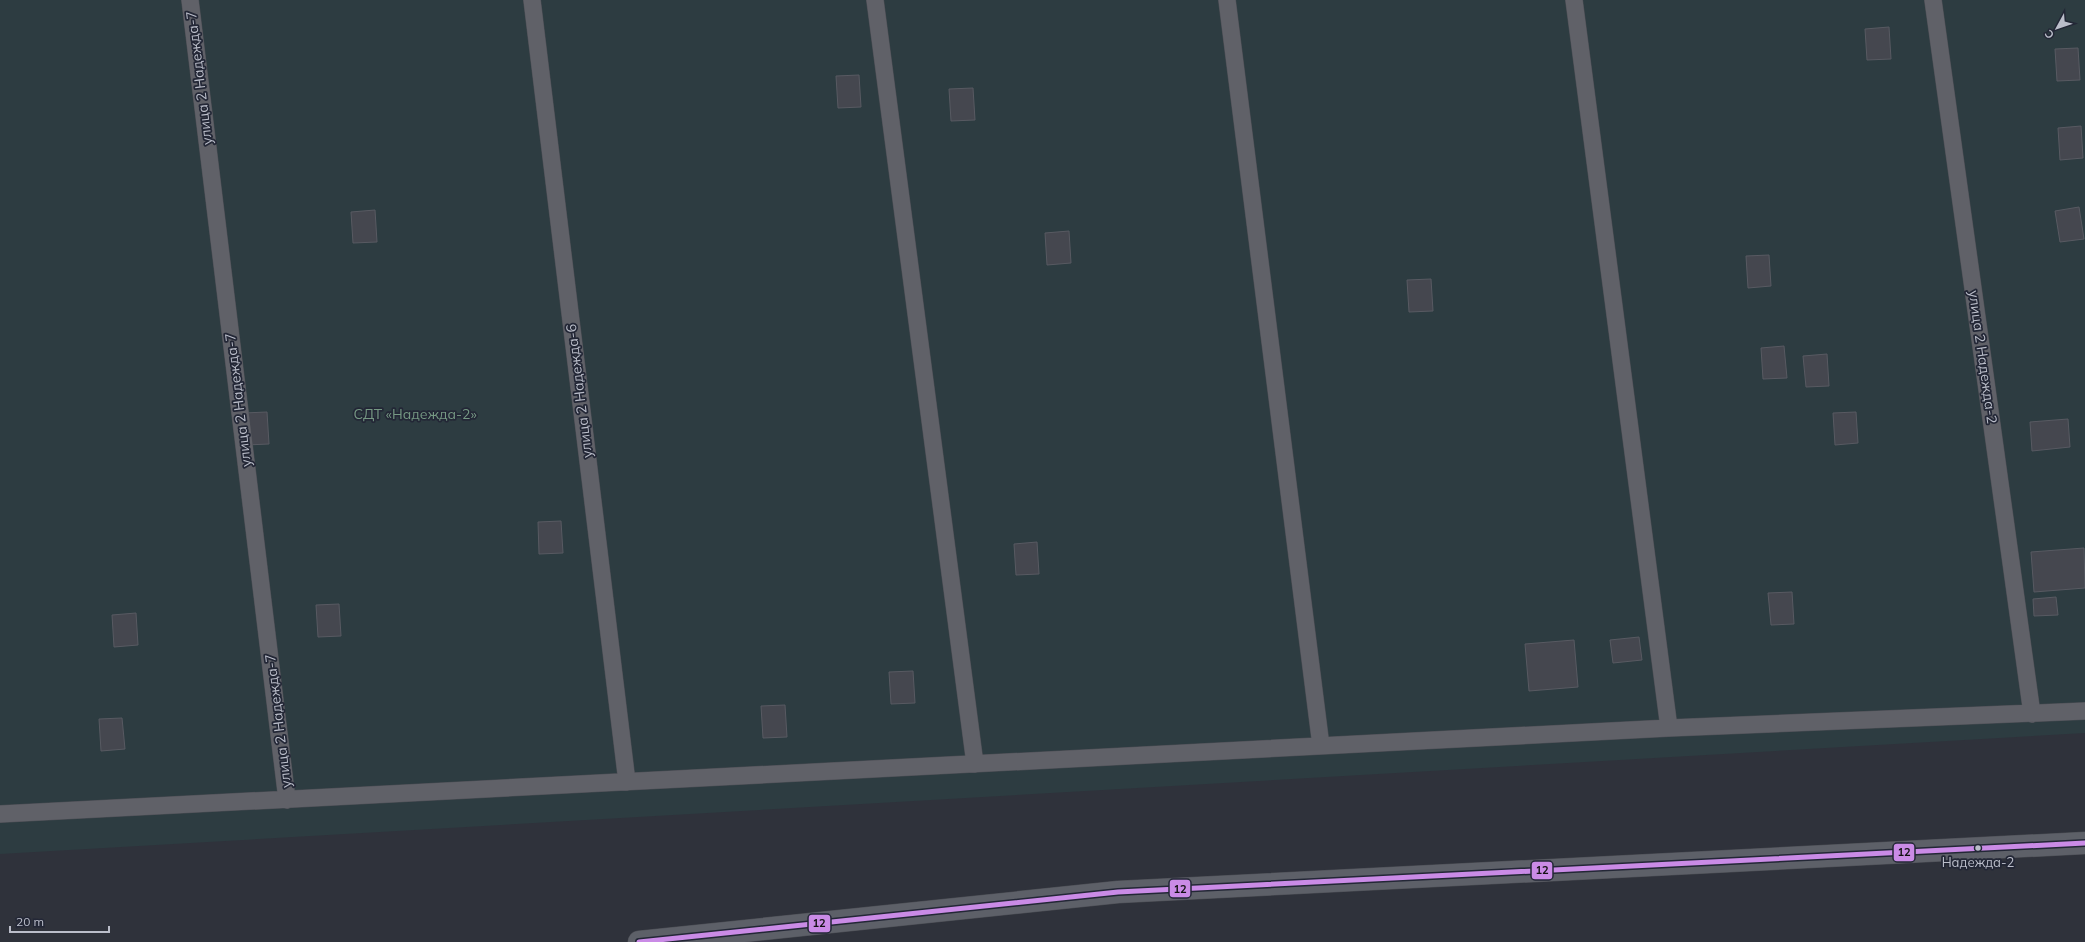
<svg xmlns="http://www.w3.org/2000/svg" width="2085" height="942" viewBox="0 0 2085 942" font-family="Mulish,sans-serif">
<rect width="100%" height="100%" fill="#2f323b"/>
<path fill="#2d3c41" d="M 0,0 L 2085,0 L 2085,733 L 0,854 Z"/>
<path fill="#45474f" stroke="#585a62" d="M 1889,27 L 1891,59 L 1867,60 L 1865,29 Z
M 2078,48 L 2080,80 L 2057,81 L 2055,49 Z
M 859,75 L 861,107 L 838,108 L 836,76 Z
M 973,88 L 975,120 L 951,121 L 949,89 Z
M 2081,126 L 2083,158 L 2060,160 L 2058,128 Z
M 2079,207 L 2084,239 L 2060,242 L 2055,211 Z
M 375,210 L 377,242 L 353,243 L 351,212 Z
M 1069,231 L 1071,263 L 1047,265 L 1045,233 Z
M 1769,255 L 1771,286 L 1748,288 L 1746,256 Z
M 1431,279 L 1433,311 L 1409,312 L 1407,280 Z
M 1784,346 L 1787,378 L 1763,379 L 1761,348 Z
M 1827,354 L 1829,386 L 1806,387 L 1803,356 Z
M 267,412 L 269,444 L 246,445 L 244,413 Z
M 1856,412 L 1858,443 L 1835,445 L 1833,413 Z
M 2068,419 L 2070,447 L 2032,451 L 2030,422 Z
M 561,521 L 563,553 L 539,554 L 538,522 Z
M 1037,542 L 1039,574 L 1016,575 L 1014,544 Z
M 2084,548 L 2085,588 L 2034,592 L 2031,552 Z
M 1792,592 L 1794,624 L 1771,625 L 1768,593 Z
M 2056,597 L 2058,615 L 2034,616 L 2033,599 Z
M 339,604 L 341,636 L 318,637 L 316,605 Z
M 136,613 L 138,645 L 114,647 L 112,615 Z
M 1639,637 L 1642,660 L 1613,663 L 1610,640 Z
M 1574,640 L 1578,687 L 1529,691 L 1525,644 Z
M 913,671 L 915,703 L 891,704 L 889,672 Z
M 785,705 L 787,737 L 763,738 L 761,706 Z
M 122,718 L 125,749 L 101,751 L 99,719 Z"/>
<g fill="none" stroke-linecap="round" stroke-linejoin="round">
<g stroke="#4b4d54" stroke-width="18">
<path id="lane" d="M 190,0 L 287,800
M 532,0 L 627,782
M 875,0 L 975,764
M 1227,0 L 1321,746
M 1574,0 L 1669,728
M 1933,0 L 2032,714
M 0,814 L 1669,728 L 2085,711"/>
</g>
<g stroke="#4b4d54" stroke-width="23">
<path id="secondary" d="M 639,942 L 1118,892 L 2085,843"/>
</g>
<use href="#lane" stroke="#606168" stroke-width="17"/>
<use href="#secondary" stroke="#5d6068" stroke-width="22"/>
<g stroke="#232736" stroke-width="8">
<path id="bus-1" d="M 639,942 L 1118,892 L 2085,843"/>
</g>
<use href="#bus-1" stroke="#ca8be6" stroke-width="5"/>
</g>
<circle fill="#bbbeca" stroke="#232736" stroke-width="1.5" cx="1978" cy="848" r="3.5"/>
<g text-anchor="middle" stroke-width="3.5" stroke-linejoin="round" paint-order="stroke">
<g font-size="13" fill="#bbbeca" stroke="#232736">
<text x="1978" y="867">Надежда-2</text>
</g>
<g font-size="14" fill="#bbbeca" stroke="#232736">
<text transform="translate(199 78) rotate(-97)" y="5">улица 2 Надежда-7</text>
<text transform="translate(1983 357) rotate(82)" y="5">улица 2 Надежда-2</text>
<text transform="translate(579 391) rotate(-97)" y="5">улица 2 Надежда-6</text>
<text transform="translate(238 400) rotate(-97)" y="5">улица 2 Надежда-7</text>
<text transform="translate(278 721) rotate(-97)" y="5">улица 2 Надежда-7</text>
</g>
<g font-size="14" fill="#759883" stroke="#232736">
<text x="415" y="419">СДТ «Надежда-2»</text>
</g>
</g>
<g stroke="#232736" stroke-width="1.5">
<rect x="1893" y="843" width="22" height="19" rx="4" fill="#ca8be6"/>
<rect x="1531" y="861" width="22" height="19" rx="4" fill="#ca8be6"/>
<rect x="1169" y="879" width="22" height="19" rx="4" fill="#ca8be6"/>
<rect x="808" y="914" width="23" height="19" rx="4" fill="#ca8be6"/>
</g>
<g font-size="11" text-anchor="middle" font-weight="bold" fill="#111">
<text x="1904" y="856">12</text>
<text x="1542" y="874">12</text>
<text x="1180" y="893">12</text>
<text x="819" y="927">12</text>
</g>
<g transform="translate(2057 28) rotate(230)" stroke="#232736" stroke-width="3" paint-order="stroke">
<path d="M0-3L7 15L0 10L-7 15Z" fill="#bbbeca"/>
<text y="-6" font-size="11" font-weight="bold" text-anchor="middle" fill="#bbbeca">С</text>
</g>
<path d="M10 926v6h99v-6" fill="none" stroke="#bbbeca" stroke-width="2"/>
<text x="16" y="926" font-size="12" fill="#bbbeca" stroke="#232736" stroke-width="3" paint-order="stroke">20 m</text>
</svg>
